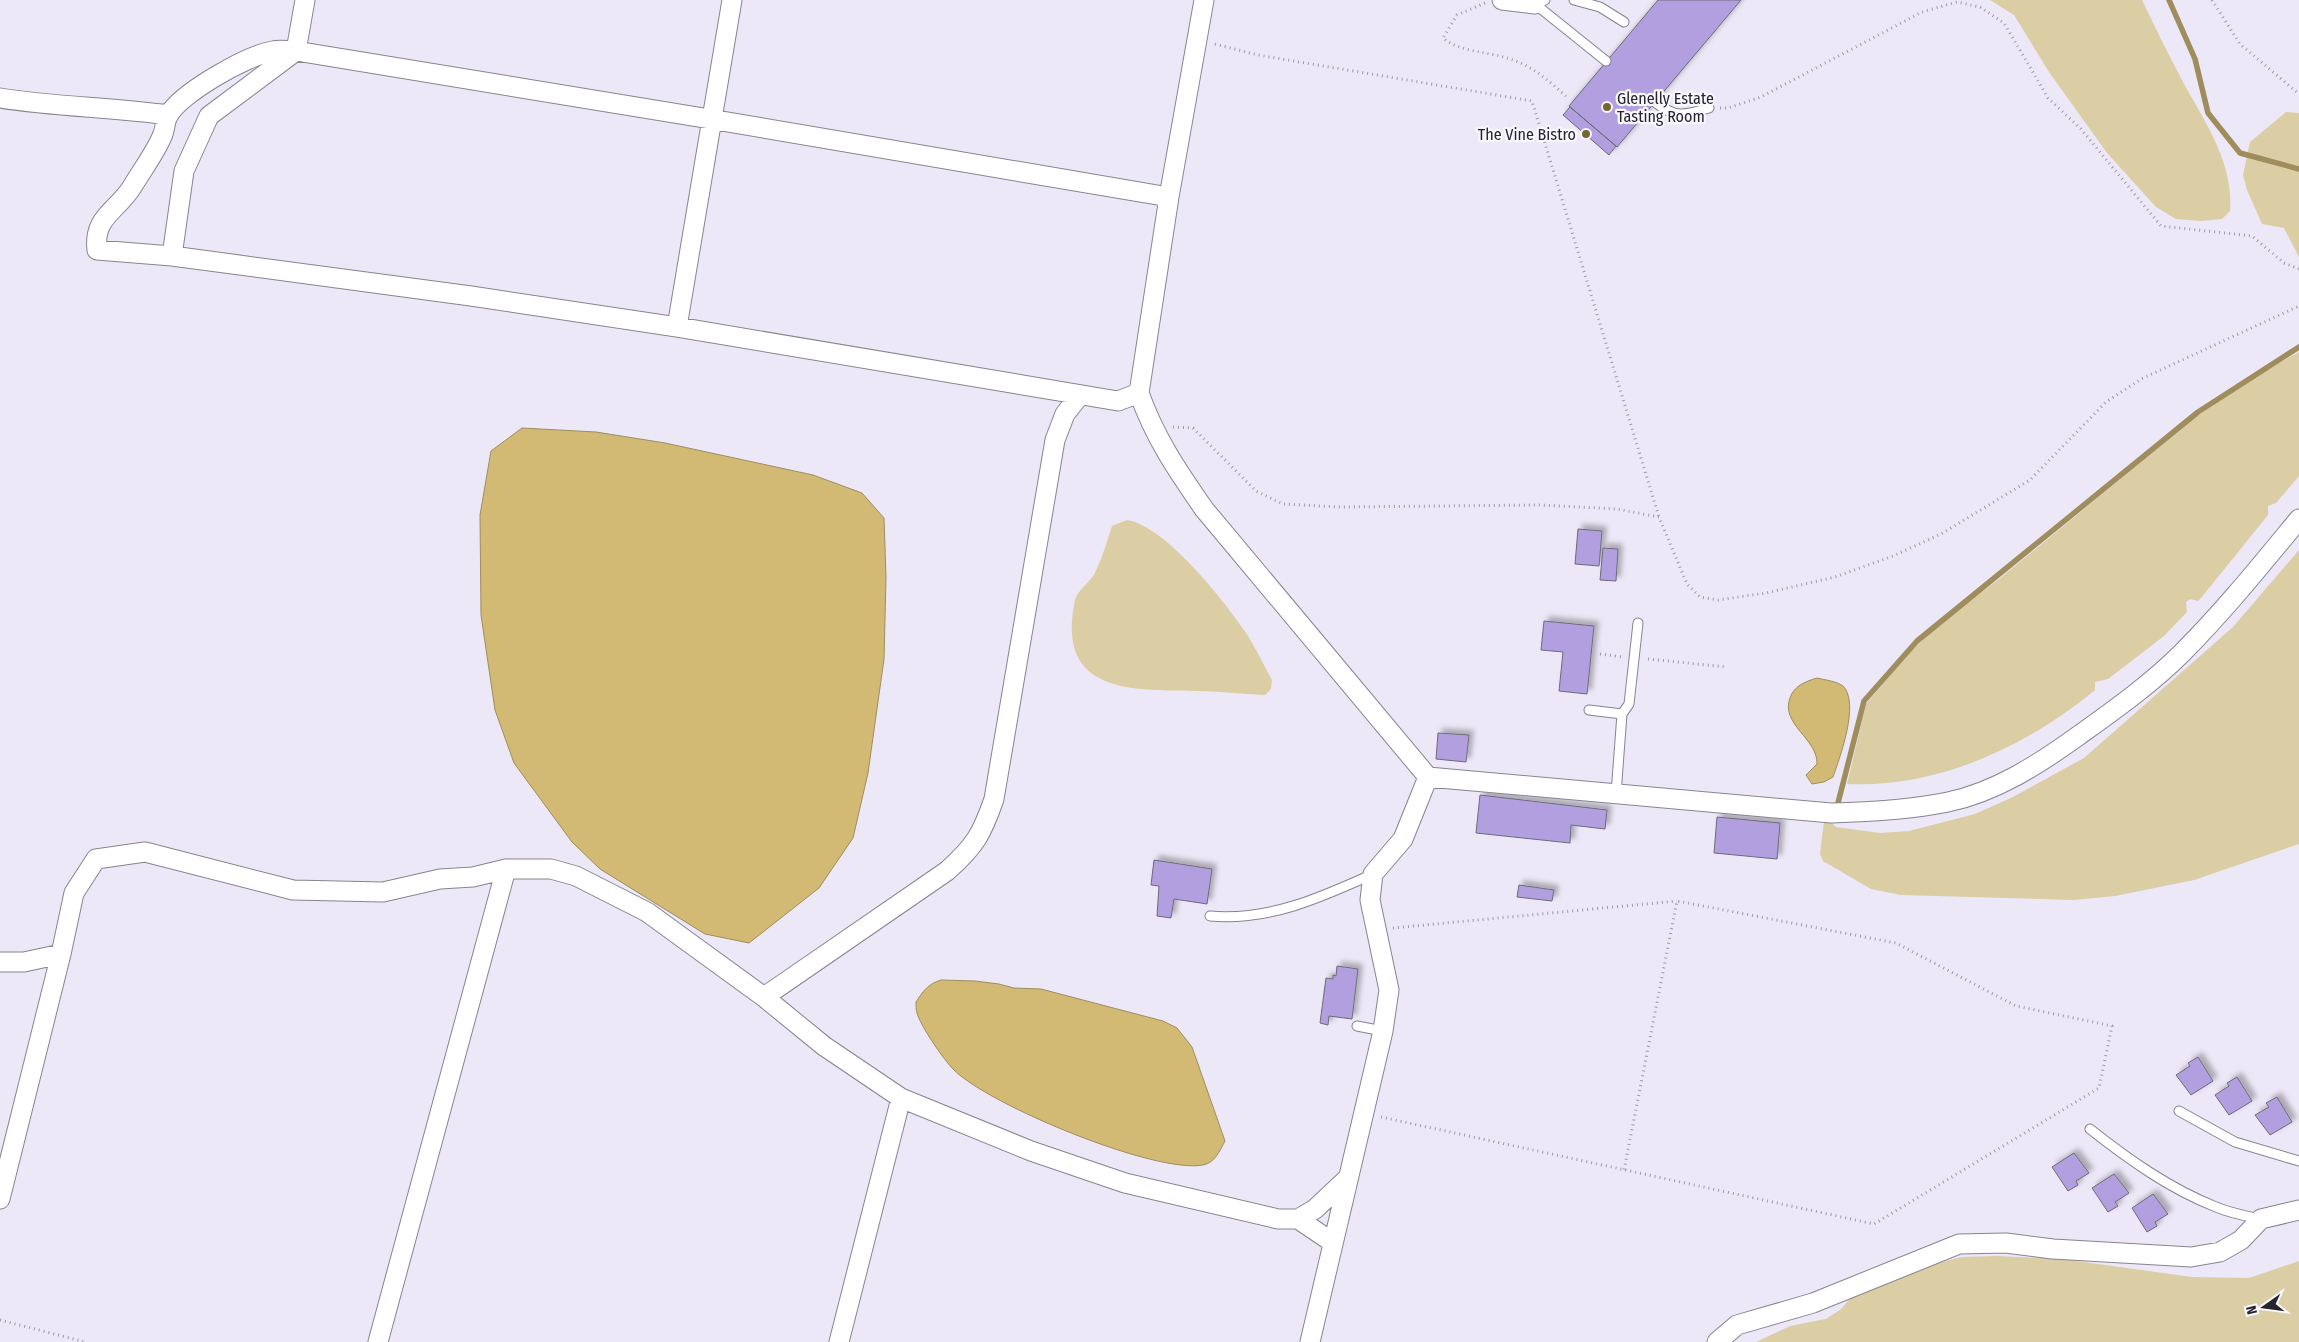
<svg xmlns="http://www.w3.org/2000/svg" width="2299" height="1342" viewBox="0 0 2299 1342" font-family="'Fira Sans Condensed',sans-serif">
<defs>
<filter id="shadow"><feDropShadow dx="4.5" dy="-4.5" stdDeviation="2.5" flood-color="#0004"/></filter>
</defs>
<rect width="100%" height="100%" fill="#ece8f7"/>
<path fill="#dbcda4" d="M 1990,0 L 2142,0 C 2155,27 2168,54 2182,80 C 2204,121 2234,162 2230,211 L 2222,219 L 2201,221 L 2176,219 L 2156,207 L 2107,153 L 2049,72 L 2014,15 Z
M 2286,112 L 2299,113 L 2299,257 L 2284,228 L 2262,224 L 2247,190 L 2243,175 L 2250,142 Z
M 2299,352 L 2299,476 L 2276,503 L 2268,506 L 2268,515 L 2201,598 L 2198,601 L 2190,599 L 2186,602 L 2187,612 L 2164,636 L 2108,679 L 2095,682 L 2095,690 C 2026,747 1938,788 1847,784 L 1866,704 L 1907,655 L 1946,618 L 1998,580 L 2193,419 L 2263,372 Z
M 1127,520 C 1165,526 1222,598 1244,630 C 1255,646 1263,664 1272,680 L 1271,689 L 1265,695 C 1242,694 1219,691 1196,691 C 1131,690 1055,694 1075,600 C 1077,591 1090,582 1095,573 C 1102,558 1107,542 1112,526 Z
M 2299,550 L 2299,844 L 2194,880 L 2115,896 L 2073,900 L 1901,895 L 1871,889 L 1823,861 L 1820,854 L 1824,821 L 1831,822 L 1836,827 L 1880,833 L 1909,831 L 1975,814 L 2013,797 L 2084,758 L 2233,627 Z
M 1997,1256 L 2062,1259 L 2192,1277 L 2249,1278 L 2299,1261 L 2299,1342 L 1756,1342 L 1790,1326 L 1826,1319 L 1841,1309 L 1854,1294 L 1907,1272 L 1961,1257 Z"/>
<path fill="#d2ba74" stroke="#9f8d5e" d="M 522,428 L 596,432 L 665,443 L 813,475 L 862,493 L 884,518 L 886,577 L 884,659 L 868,773 L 853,838 L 819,888 L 749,943 L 705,934 L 600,869 L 572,842 L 514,763 L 495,710 L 481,615 L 480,515 L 491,451 Z
M 1817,678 C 1825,680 1836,681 1843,686 C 1860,703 1840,757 1833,777 L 1824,782 L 1812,784 L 1806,775 L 1817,764 C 1818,739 1780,724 1790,698 C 1794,686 1804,682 1817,678 Z
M 941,980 L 975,981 L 999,984 L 1014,988 L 1041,989 L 1163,1021 L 1177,1028 L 1192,1047 L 1225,1141 C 1220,1150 1215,1163 1203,1165 C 1155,1174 989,1105 954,1070 C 944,1060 921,1027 917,1013 C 916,1010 916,1005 916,1002 C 924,990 928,984 941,980 Z"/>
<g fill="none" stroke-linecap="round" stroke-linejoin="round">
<path stroke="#9f8d5e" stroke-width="5.5" d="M 2169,0 L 2195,59 L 2208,113 L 2240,153 L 2299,169
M 1838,803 L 1864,701 L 1917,641 L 2198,412 L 2299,347"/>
</g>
<path fill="#b29fe0" stroke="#6e6a78" filter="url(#shadow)" d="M 1658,0 L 1741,0 L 1617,147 L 1569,106 Z
M 1570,107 L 1616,146 L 1609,155 L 1563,115 Z
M 1578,529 L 1602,531 L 1599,566 L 1575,564 Z
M 1603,548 L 1618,549 L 1616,581 L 1600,580 Z
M 1544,621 L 1594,626 L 1587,694 L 1559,691 L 1563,652 L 1541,650 Z
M 1438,733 L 1469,735 L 1466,762 L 1436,759 Z
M 1480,795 L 1607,810 L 1605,829 L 1571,825 L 1570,843 L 1476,833 Z
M 1717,817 L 1780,823 L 1777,859 L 1714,853 Z
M 1154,860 L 1212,869 L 1207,904 L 1174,899 L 1171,918 L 1157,916 L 1159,886 L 1151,885 Z
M 1519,885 L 1554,890 L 1552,901 L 1517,897 Z
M 1337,966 L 1358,969 L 1352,1019 L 1329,1016 L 1328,1025 L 1320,1023 L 1326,978 L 1333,979 L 1333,975 L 1336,976 Z
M 2198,1057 L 2213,1081 L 2191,1095 L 2176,1075 L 2190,1066 L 2188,1063 Z
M 2237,1077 L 2252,1101 L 2229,1115 L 2215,1095 L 2229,1086 L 2227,1083 Z
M 2277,1097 L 2292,1122 L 2270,1135 L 2255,1115 L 2269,1107 L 2266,1103 Z
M 2074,1153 L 2089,1173 L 2076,1181 L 2078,1185 L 2068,1191 L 2052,1167 Z
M 2114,1174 L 2129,1193 L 2115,1202 L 2118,1206 L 2108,1212 L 2092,1188 Z
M 2153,1194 L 2168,1214 L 2155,1222 L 2157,1226 L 2147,1232 L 2132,1208 Z"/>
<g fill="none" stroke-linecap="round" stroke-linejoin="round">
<g stroke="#878492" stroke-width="11">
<path id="lane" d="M 1545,0 L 1535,4 L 1606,61
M 1574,0 L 1600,7 L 1624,22
M 1655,102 C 1675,119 1686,115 1709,108
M 1589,710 L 1622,714
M 1616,794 L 1622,714 L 1629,704 L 1638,623
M 1210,916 C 1269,921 1320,898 1373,874
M 1357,1026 L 1383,1031
M 2179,1111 L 2235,1142 L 2299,1161
M 2090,1129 C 2128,1159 2170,1189 2216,1207 C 2230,1213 2246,1216 2260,1219"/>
</g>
<g stroke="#878492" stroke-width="21">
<path id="street" d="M 1502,0 L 1535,4
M 0,98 C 56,107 112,107 168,115
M 1169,197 L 710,119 L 296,51 C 288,51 280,49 273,51 C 248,55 180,93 168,116 C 165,121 165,129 163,134 C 156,152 142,170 132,187 C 117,211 93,217 97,250 L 172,256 L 471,296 L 677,327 L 1118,401 L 1139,393 L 1169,197 L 1204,0
M 172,256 L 184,171 L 209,116 L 296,51 L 305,0
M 677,327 L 732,0
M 1139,393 C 1155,438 1177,470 1204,509 L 1428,777 L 1831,813 C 1870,812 1909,810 1948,802 C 1996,792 2039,764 2078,736 C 2114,710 2151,684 2182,653 C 2224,611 2261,565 2299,519
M 0,962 L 24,962 L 61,954
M 901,1098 L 1031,1151 L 1125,1183 L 1278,1219 L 1298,1219 L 1315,1209 L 1347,1179
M 0,1199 L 61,954 L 74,893 L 96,859 L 145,852 L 293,890 L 383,892 L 440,879 L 473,877 L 506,869 L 551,869 L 576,876 L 647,912 L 764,997
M 1298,1219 L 1332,1242
M 378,1342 L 506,869
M 839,1342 L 901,1098 L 824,1046 L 764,997 L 947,871 C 975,846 982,834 994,799 L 1055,440 L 1065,414 L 1080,395
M 1310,1342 L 1383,1031 L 1389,990 L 1370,900 L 1373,874 L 1403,839 L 1428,777
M 1717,1342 L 1737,1325 L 1813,1303 L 1959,1244 L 2006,1243 L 2053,1249 L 2191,1257 L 2220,1252 L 2241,1240 L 2261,1219 L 2299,1210"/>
</g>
<path stroke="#9d9aa5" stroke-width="3" stroke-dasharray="1 4" stroke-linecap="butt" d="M 2212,0 L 2240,44 L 2299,94
M 1485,3 L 1457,15 L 1443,38 C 1461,53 1488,51 1510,59 C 1533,66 1550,82 1568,98
M 1215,44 L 1258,55 L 1532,101 L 1659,517
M 1720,108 L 1728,108 L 1761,97 L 1922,12 L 1957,2 L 1980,7 L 2004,23 L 2048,98 L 2081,129 L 2161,226 L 2252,236 L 2284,263 L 2299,269
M 1173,427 L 1193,428 L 1256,491 L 1283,504 L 1340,507 L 1539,505 L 1617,509 L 1659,517 L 1687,584 L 1700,597 L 1718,600 L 1766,593 L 1835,577 L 1893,556 L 1941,534 L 2030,480 L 2106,402 L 2141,379 L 2299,306
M 1600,654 L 1622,657
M 1648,659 L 1727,667
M 1393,928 L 1677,901
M 1381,1117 L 1874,1224 L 2099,1088 L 2112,1026 L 2016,1006 L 1896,943 L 1677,901 L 1624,1170
M 0,1320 L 85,1342"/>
<use href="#lane" stroke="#fff" stroke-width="9"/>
<use href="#street" stroke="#fff" stroke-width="19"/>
</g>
<g fill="#776634" stroke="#f8f7fd" stroke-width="2">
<circle cx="1607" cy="107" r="5"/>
<circle cx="1586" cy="134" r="5"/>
</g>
<g text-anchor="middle" stroke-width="4.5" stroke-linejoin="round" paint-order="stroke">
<g font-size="16" fill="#27252b" stroke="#f8f7fd" text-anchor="start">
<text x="1617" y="104">Glenelly Estate<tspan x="1617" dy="18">Tasting Room</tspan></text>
<text x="1576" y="140" text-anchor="end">The Vine Bistro</text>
</g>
</g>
<g transform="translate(2264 1307) rotate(256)" stroke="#f8f7fd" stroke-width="4" paint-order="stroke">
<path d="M0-4L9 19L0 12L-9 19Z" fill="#27252b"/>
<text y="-8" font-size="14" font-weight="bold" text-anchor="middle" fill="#27252b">N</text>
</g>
</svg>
